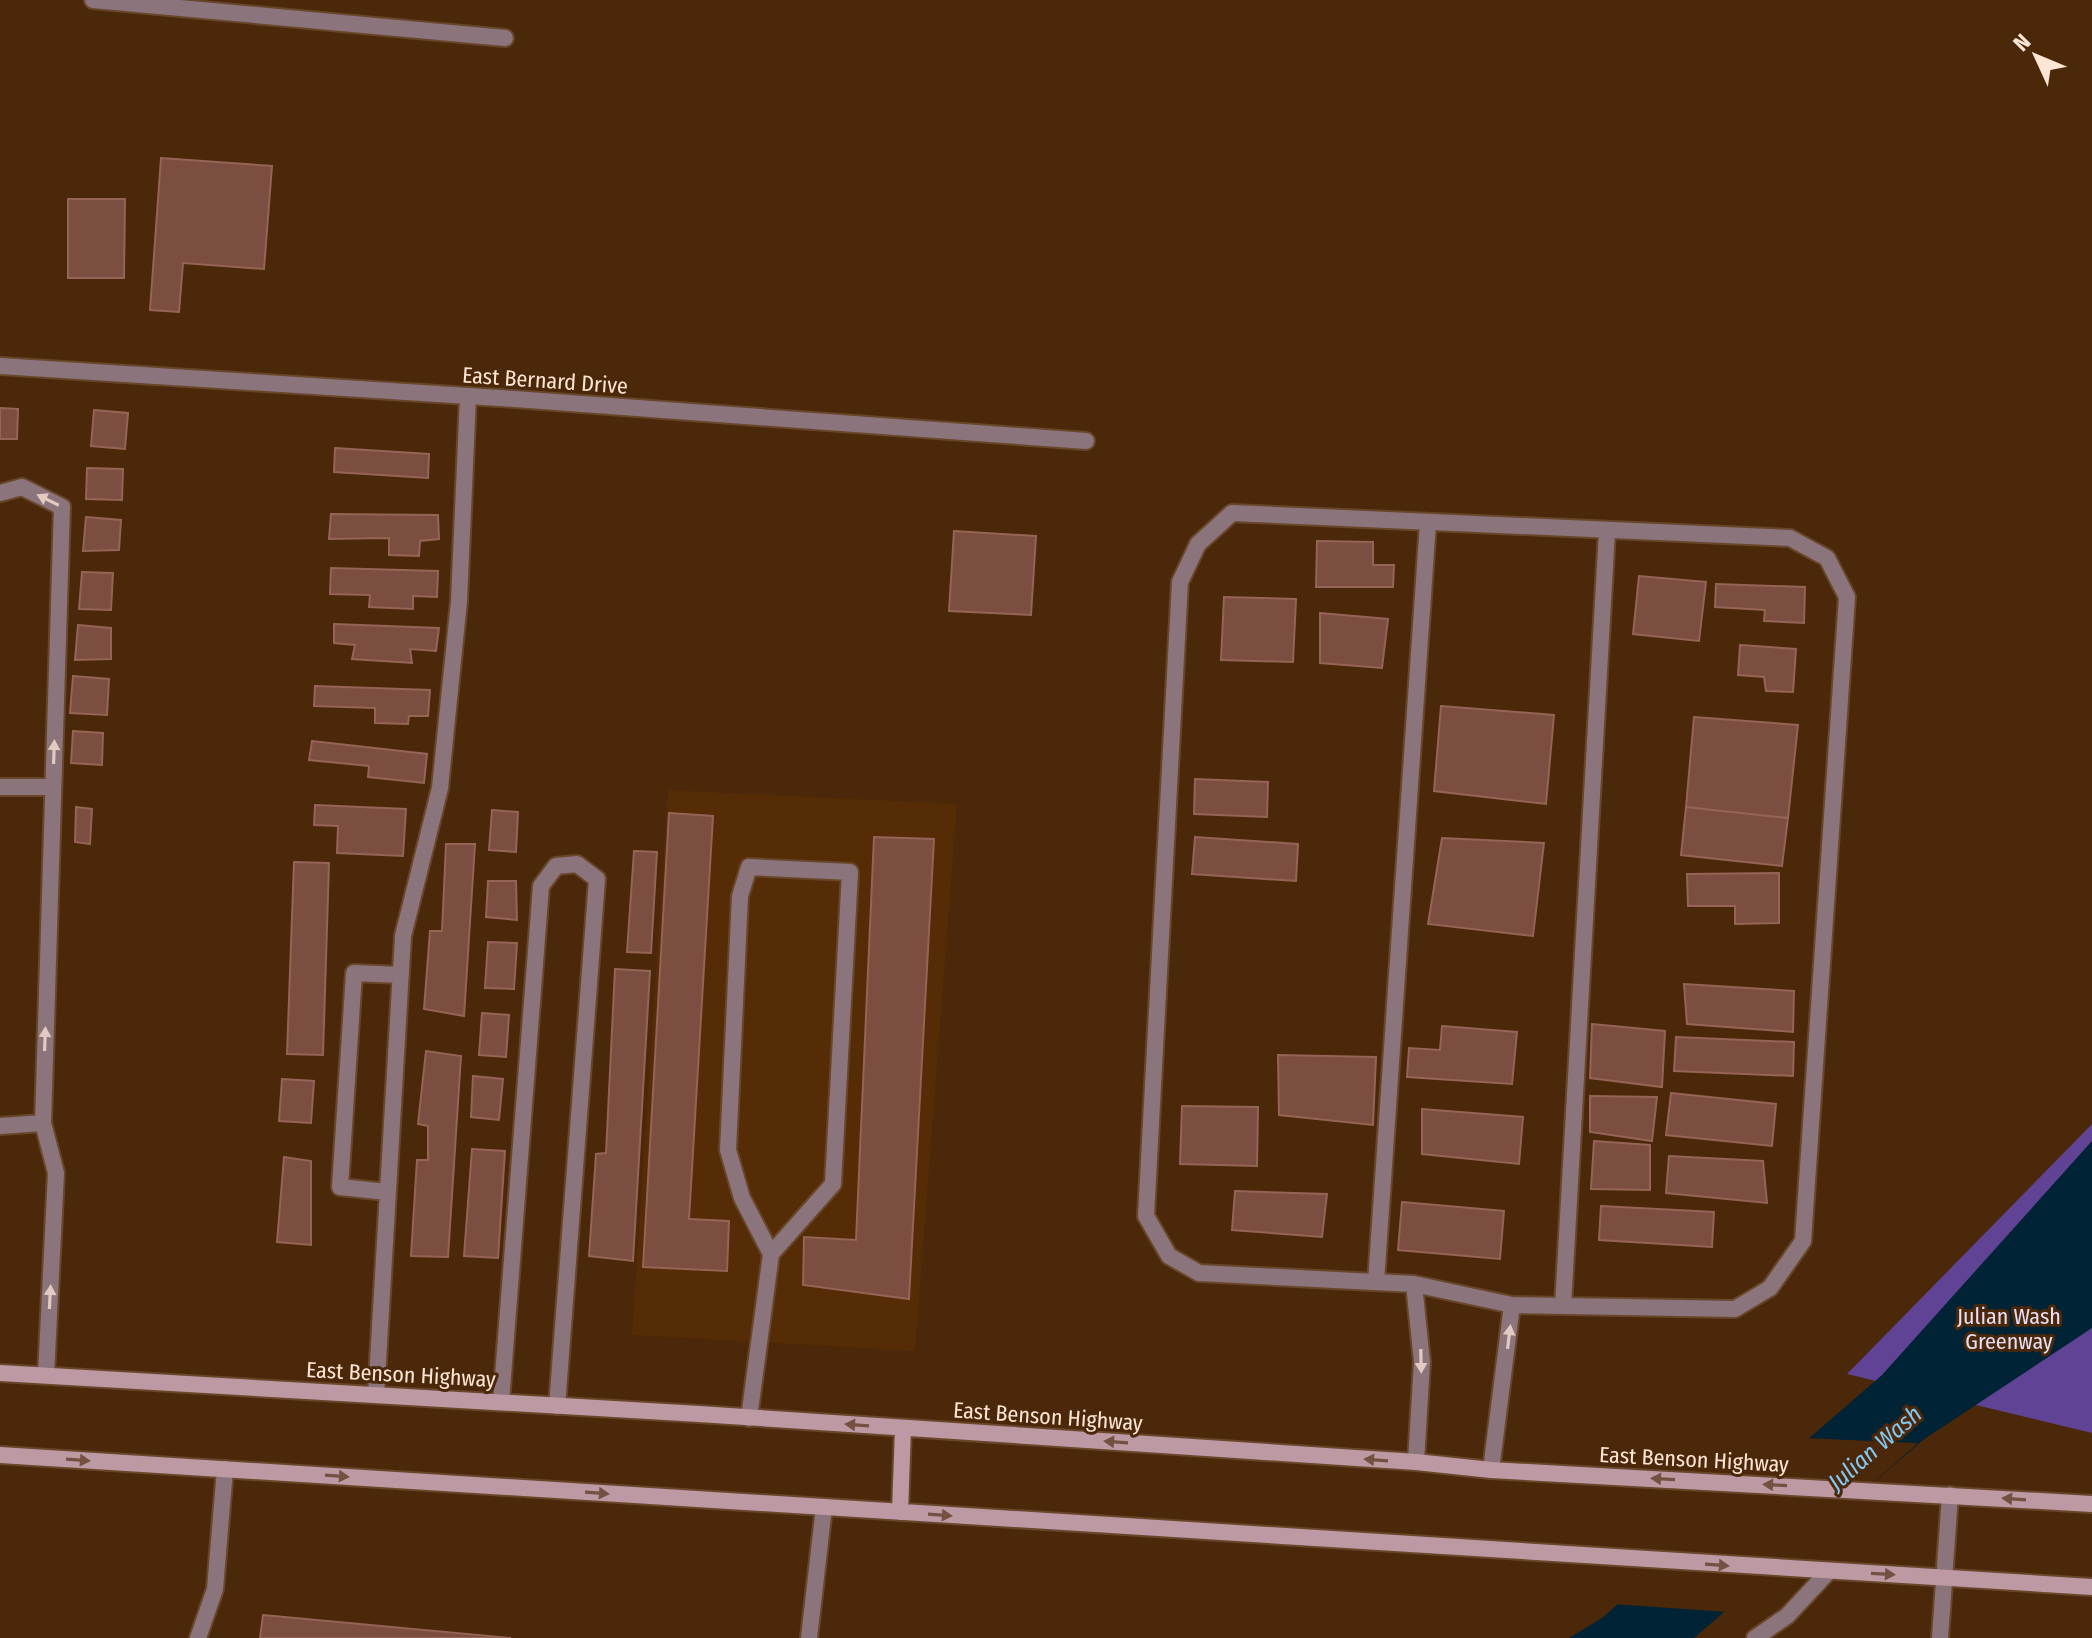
<svg xmlns="http://www.w3.org/2000/svg" width="2092" height="1638" viewBox="0 0 2092 1638" font-family="'Fira Sans Condensed',sans-serif">
<rect width="100%" height="100%" fill="#4b2809"/>
<path fill="#552c05" d="M 668,790 L 957,804 L 915,1351 L 632,1335 Z"/>
<path fill="#614395" d="M 2092,1124 L 2092,1433 L 1847,1374 Z"/>
<path fill="#002336" d="M 2092,1141 L 2092,1328 L 1923,1440 L 1694,1638 L 1569,1638 L 1602,1618 L 1882,1375 Z"/>
<path fill="#4b2809" d="M 1803,1438 L 1918,1443 L 1728,1612 L 1612,1604 Z"/>
<path fill="#7c4e40" stroke="#956456" stroke-width="2" d="M 161,158 L 272,166 L 264,269 L 183,263 L 179,312 L 150,310 Z
M 68,199 L 125,199 L 124,278 L 68,278 Z
M 0,408 L 18,409 L 17,439 L 0,439 Z
M 94,410 L 128,413 L 125,449 L 91,446 Z
M 335,448 L 429,454 L 428,478 L 334,472 Z
M 87,468 L 123,469 L 122,500 L 86,499 Z
M 331,514 L 438,515 L 439,539 L 420,541 L 419,556 L 389,555 L 389,538 L 329,539 Z
M 86,517 L 121,520 L 119,550 L 83,551 Z
M 954,531 L 1036,536 L 1031,615 L 949,611 Z
M 1317,541 L 1373,542 L 1373,565 L 1394,565 L 1393,587 L 1316,587 Z
M 331,568 L 438,571 L 437,597 L 413,596 L 413,609 L 369,607 L 370,595 L 330,594 Z
M 82,572 L 113,573 L 111,610 L 79,609 Z
M 1639,576 L 1706,582 L 1699,641 L 1633,634 Z
M 1716,584 L 1805,587 L 1804,623 L 1764,621 L 1765,610 L 1715,607 Z
M 1224,597 L 1296,599 L 1293,662 L 1221,660 Z
M 1320,613 L 1388,619 L 1382,668 L 1320,663 Z
M 334,624 L 439,628 L 436,651 L 410,649 L 412,663 L 352,659 L 355,645 L 334,643 Z
M 78,625 L 111,628 L 111,659 L 75,660 Z
M 1740,645 L 1796,649 L 1793,692 L 1766,691 L 1764,677 L 1738,675 Z
M 73,676 L 109,679 L 107,715 L 70,713 Z
M 315,686 L 430,690 L 428,716 L 409,716 L 408,724 L 375,723 L 375,708 L 314,706 Z
M 1441,706 L 1554,715 L 1546,804 L 1434,791 Z
M 1694,717 L 1798,725 L 1788,818 L 1686,807 Z
M 73,731 L 103,733 L 102,765 L 71,763 Z
M 312,741 L 427,754 L 424,783 L 368,777 L 369,766 L 309,760 Z
M 1195,779 L 1268,782 L 1267,817 L 1194,814 Z
M 315,805 L 406,809 L 403,856 L 337,853 L 338,826 L 314,825 Z
M 76,807 L 92,809 L 90,844 L 75,842 Z
M 1686,807 L 1788,818 L 1782,866 L 1681,855 Z
M 492,810 L 518,812 L 516,852 L 489,850 Z
M 669,813 L 713,816 L 689,1219 L 729,1221 L 727,1271 L 643,1267 Z
M 874,837 L 934,839 L 909,1299 L 803,1285 L 804,1237 L 856,1240 Z
M 1195,837 L 1298,844 L 1296,881 L 1192,874 Z
M 1442,838 L 1544,843 L 1533,936 L 1428,924 Z
M 446,844 L 475,844 L 464,1016 L 424,1009 L 430,931 L 442,931 Z
M 634,851 L 657,852 L 651,953 L 627,952 Z
M 294,862 L 329,863 L 323,1055 L 287,1054 Z
M 1779,873 L 1779,923 L 1735,924 L 1735,906 L 1688,906 L 1687,874 Z
M 488,881 L 516,881 L 517,920 L 486,917 Z
M 488,942 L 517,943 L 514,989 L 485,988 Z
M 615,969 L 650,971 L 633,1261 L 589,1256 L 596,1154 L 606,1153 Z
M 1684,984 L 1794,991 L 1793,1032 L 1687,1024 Z
M 482,1013 L 509,1015 L 506,1057 L 479,1055 Z
M 1592,1024 L 1665,1031 L 1662,1087 L 1590,1078 Z
M 1442,1026 L 1517,1032 L 1512,1084 L 1407,1077 L 1409,1048 L 1440,1050 Z
M 1676,1037 L 1794,1042 L 1793,1076 L 1674,1071 Z
M 426,1051 L 461,1056 L 448,1257 L 411,1256 L 417,1160 L 428,1160 L 428,1126 L 418,1124 Z
M 1278,1055 L 1376,1057 L 1373,1125 L 1279,1115 Z
M 473,1076 L 503,1079 L 499,1120 L 471,1117 Z
M 282,1079 L 314,1081 L 311,1123 L 279,1121 Z
M 1671,1093 L 1776,1104 L 1772,1146 L 1666,1135 Z
M 1590,1096 L 1657,1097 L 1652,1141 L 1590,1132 Z
M 1182,1106 L 1258,1107 L 1257,1166 L 1180,1164 Z
M 1422,1109 L 1523,1117 L 1519,1164 L 1422,1154 Z
M 1594,1141 L 1650,1145 L 1650,1190 L 1591,1189 Z
M 472,1149 L 505,1151 L 498,1258 L 464,1256 Z
M 1669,1156 L 1763,1161 L 1767,1203 L 1666,1193 Z
M 284,1157 L 311,1161 L 311,1245 L 277,1242 Z
M 1235,1191 L 1327,1194 L 1322,1237 L 1232,1230 Z
M 1402,1202 L 1504,1211 L 1500,1259 L 1398,1250 Z
M 1601,1206 L 1714,1212 L 1712,1247 L 1599,1240 Z
M 263,1615 L 511,1638 L 260,1638 Z"/>
<g fill="none" stroke-linecap="round" stroke-linejoin="round">
<g stroke="#68462a" stroke-width="20">
<path id="service" d="M 93,0 L 505,38
M 0,493 L 22,487 L 62,507 L 43,1123 L 56,1173 L 46,1375
M 0,787 L 53,787
M 0,1126 L 43,1123
M 387,1192 L 340,1187 L 354,973 L 401,975
M 376,1395 L 403,936 L 440,788 L 459,601 L 468,396
M 501,1402 L 541,886 L 556,866 L 577,864 L 597,879 L 557,1406
M 749,1418 L 771,1254 L 742,1198 L 728,1150 L 740,896 L 749,867 L 850,872 L 833,1184 L 771,1254
M 198,1638 L 215,1589 L 225,1469
M 809,1638 L 824,1507
M 1755,1638 L 1787,1616 L 1829,1571
M 1940,1638 L 1950,1495"/>
</g>
<g stroke="#68462a" stroke-width="20">
<path id="minor" d="M 0,366 L 500,398 L 1086,441
M 1232,513 L 1790,538 L 1827,558 L 1847,597 L 1803,1241 L 1770,1288 L 1735,1309 L 1512,1305 L 1414,1284 L 1199,1273 L 1169,1256 L 1146,1216 L 1180,582 L 1198,544 Z
M 1376,1282 L 1428,522
M 1414,1284 L 1422,1362 L 1416,1462
M 1563,1306 L 1607,531
M 1491,1470 L 1512,1305"/>
</g>
<g stroke="#68462a" stroke-width="20">
<path id="secondary" d="M 0,1373 L 699,1414 L 1416,1462 L 1491,1470 L 2092,1504
M 0,1455 L 2092,1587
M 900,1512 L 903,1428"/>
</g>
<use href="#service" stroke="#8b747b" stroke-width="16"/>
<use href="#minor" stroke="#8b747b" stroke-width="16"/>
<use href="#secondary" stroke="#bd99a4" stroke-width="16"/>
</g>
<defs><path id="oneway-solid" d="M-6-.8H1V-3.2L6.5 0L1 3.2V.8H-6Z" transform="scale(2)"/></defs>
<g fill="#e1cabf">
<use href="#oneway-solid" transform="translate(48 500) rotate(-154)"/>
<use href="#oneway-solid" transform="translate(54 752) rotate(-88)"/>
<use href="#oneway-solid" transform="translate(45 1039) rotate(-88)"/>
<use href="#oneway-solid" transform="translate(50 1297) rotate(-87)"/>
<use href="#oneway-solid" transform="translate(1509 1337) rotate(-83)"/>
<use href="#oneway-solid" transform="translate(1421 1361) rotate(89)"/>
</g>
<g fill="#73503f">
<use href="#oneway-solid" transform="translate(857 1425) rotate(-176)"/>
<use href="#oneway-solid" transform="translate(1116 1442) rotate(-176)"/>
<use href="#oneway-solid" transform="translate(78 1460) rotate(4)"/>
<use href="#oneway-solid" transform="translate(1376 1460) rotate(-176)"/>
<use href="#oneway-solid" transform="translate(337 1476) rotate(4)"/>
<use href="#oneway-solid" transform="translate(1663 1479) rotate(-177)"/>
<use href="#oneway-solid" transform="translate(1775 1485) rotate(-177)"/>
<use href="#oneway-solid" transform="translate(597 1493) rotate(4)"/>
<use href="#oneway-solid" transform="translate(2014 1499) rotate(-176)"/>
<use href="#oneway-solid" transform="translate(940 1515) rotate(4)"/>
<use href="#oneway-solid" transform="translate(1717 1565) rotate(4)"/>
<use href="#oneway-solid" transform="translate(1883 1574) rotate(3)"/>
</g>
<g text-anchor="middle" stroke-width="6" stroke-linejoin="round" paint-order="stroke">
<g font-size="22" fill="#fee6d6" stroke="#4b2809">
<text transform="translate(545 380) rotate(4)" y="8">East Bernard Drive</text>
<text transform="translate(401 1374) rotate(3)" y="8">East Benson Highway</text>
<text transform="translate(1048 1416) rotate(4)" y="8">East Benson Highway</text>
<text transform="translate(1694 1459) rotate(3)" y="8">East Benson Highway</text>
</g>
<g font-size="22" fill="#e5dff7" stroke="#4b2809">
<text x="2009" y="1324">Julian Wash<tspan x="2009" dy="25">Greenway</tspan></text>
</g>
<g font-size="24" font-style="italic" fill="#80c9f8" stroke="#4b2809">
<text transform="translate(1875 1448) rotate(-41)" y="8">Julian Wash</text>
</g>
</g>
<g transform="translate(2036 56) rotate(314)" stroke="#4b2809" stroke-width="6" paint-order="stroke">
<path d="M0-6L14 30L0 20L-14 30Z" fill="#fee6d6"/>
<text y="-12" font-size="22" font-weight="bold" text-anchor="middle" fill="#fee6d6">N</text>
</g>
</svg>
